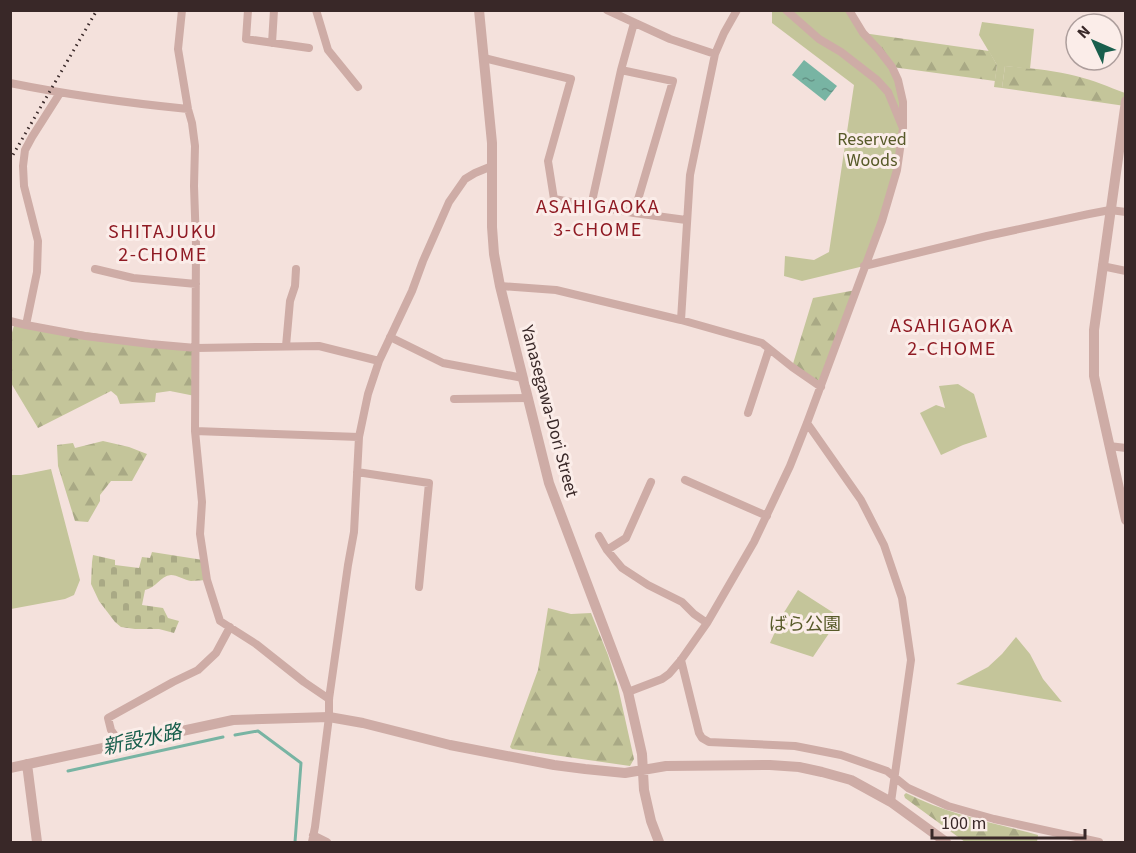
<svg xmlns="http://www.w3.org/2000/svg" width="1136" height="853" viewBox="0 0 1136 853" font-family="'Source Sans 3','Noto Sans JP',sans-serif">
<defs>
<pattern id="forest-firs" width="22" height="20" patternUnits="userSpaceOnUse" patternTransform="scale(1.5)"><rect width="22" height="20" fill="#c4c59a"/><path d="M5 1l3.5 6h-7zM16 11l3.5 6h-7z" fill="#a9a985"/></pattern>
<pattern id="cemetery-stones" width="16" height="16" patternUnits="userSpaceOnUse" patternTransform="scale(1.5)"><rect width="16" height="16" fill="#c4c59a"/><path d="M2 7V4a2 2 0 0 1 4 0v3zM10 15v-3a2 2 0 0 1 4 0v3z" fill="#a9a985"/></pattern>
<pattern id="water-ripples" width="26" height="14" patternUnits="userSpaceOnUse" patternTransform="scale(1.5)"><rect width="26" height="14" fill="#78b4a3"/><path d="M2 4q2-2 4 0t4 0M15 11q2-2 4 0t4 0" fill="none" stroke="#639285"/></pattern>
</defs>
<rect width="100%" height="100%" fill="#f4e1dc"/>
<path fill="url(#forest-firs)" d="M 863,33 L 989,51 L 997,65 L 995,81 L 892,67 Z
M 1005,66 C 1029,68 1053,70 1076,76 C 1093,80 1109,87 1125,93 L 1125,106 L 1002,88 Z
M 856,290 L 821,387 L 792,367 L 813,298 Z
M 15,322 L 196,348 L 195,396 L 170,391 L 156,393 L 155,402 L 120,404 L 117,396 L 111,391 L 38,428 L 11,383 L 11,336 Z
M 103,441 L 129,447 L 147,454 L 132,481 L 111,481 L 100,495 L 100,501 L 88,522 L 75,521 L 58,466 L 57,445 L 73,443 L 75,448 Z
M 548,608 L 571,614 L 591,613 L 608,655 L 618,687 L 634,759 L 630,766 L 512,749 L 510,747 L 538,670 Z
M 906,793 C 947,814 994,823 1038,835 L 1037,842 L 965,842 L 905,798 L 904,795 Z"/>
<path fill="url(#cemetery-stones)" d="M 152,552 L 203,560 L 207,580 C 202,580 196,581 191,581 C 185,580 177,575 171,575 C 160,576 156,588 145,590 L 142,605 L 163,608 L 168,618 L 179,621 L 174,633 L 159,629 L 135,629 L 121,627 L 115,622 L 99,601 L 91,584 L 92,562 L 93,555 L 115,560 L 115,565 L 139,568 L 142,557 L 150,558 Z"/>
<path fill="#c4c59a" d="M 772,11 L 849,11 L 892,67 L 903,102 L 897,170 L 864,266 L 802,281 L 784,276 L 785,256 L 814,260 L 829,252 L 854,85 L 772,23 Z
M 982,22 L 1034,29 L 1030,69 L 1005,66 L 1002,88 L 994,87 L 997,65 L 979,35 Z
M 958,384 L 974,394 L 987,437 L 963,445 L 941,455 L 920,413 L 936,405 L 945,408 L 939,386 Z
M 51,469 L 80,580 L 74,595 L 65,599 L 11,609 L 11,475 L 21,475 Z
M 798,590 L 840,617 L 813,657 L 770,643 L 783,614 Z
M 1016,637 L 1030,654 L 1043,679 L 1062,702 L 956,684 L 988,667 L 1002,654 Z"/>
<path fill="url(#water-ripples)" d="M 804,60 L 837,86 L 825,101 L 792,75 Z"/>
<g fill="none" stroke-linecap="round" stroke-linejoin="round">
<path stroke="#78b4a3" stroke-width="3" d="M 235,735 L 258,731 L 301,763 L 295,842
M 68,771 L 223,737"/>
<path stroke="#ceaca6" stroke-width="8" d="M 182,10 L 178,49 L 188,109 L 192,123 L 195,146 L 194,186 L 196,245 L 195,431 L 202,502 L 200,534 L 207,580 L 220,621 L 256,644 L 304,682 L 329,699
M 248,10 L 246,39 L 309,48
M 316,10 L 328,50 L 358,87
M 607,10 L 670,39 L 715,54
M 786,10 L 819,39 L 841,52 L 877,80 L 888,92 L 902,126
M 272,43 L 274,10
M 484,58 L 571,79 L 548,161 L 554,199 L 634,213 L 686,220
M 621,70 L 673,81 L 634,213
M 10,83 C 69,95 128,103 188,109
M 591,206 L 621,70 L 634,23
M 864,266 L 987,236 L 1089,214 L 1110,210 L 1126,212
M 1102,266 L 1126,271
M 95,269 L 133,278 L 196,284
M 500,286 L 556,290 L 681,320 L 762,343 L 792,367 L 821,387
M 681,320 L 690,175 L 715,54 L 724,33 L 737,10
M 10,321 L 26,325 L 37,272 L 38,241 L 24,186 L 23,166 L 25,150 L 32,137 L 60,93
M 26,325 L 85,336 L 150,344 L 196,348 L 319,346 L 379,361
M 390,337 L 443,363 L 523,378
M 286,346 L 290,301 L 295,286 L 296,269
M 454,399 L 528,398
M 748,413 L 769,349
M 807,423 L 861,500 L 884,545 L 902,598 L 911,660 L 891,802
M 195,431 L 359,437
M 1109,446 L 1126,448
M 357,472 L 429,483 L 419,587
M 685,480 L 767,516
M 599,536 L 607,550 L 622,568 L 648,585 L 682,602 L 694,614 L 707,623
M 607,550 L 626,538 L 651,482
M 681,660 L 699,733 L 702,738 L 709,742 L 795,746 L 841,755 L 887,771 L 908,788 L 948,806 L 994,819 L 1099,842
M 628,692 L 662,679 L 669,674 L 681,660 L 707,623 L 754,542 L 790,466 L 807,423 L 882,221 L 897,170 L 903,128 L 903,102 L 898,80 L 892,67 L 878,49 L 863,33 L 849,10
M 121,744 L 111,730 L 108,718 L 173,682 L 198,670 L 216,653 L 230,627
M 313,835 L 327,842
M 312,842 L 315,827 L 329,717 L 329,699 L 348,565 L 354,532 L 359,437 L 368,394 L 379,361 L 412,291 L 423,261 L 449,202 L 465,179 L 475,173 L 492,166"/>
<path stroke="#ceaca6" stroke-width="10" d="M 479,10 L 492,143 L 492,227 L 494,254 L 500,286 L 549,483 L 628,692 L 642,754 L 644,790 L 651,821 L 659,842
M 1126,101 L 1094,330 L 1094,376 L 1126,520
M 27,764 L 37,842
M 10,768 L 233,720 L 329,717 L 363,723 L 450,745 L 554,765 L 585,769 L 625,773 L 666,766 L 770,765 L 799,767 L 822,772 L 851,780 L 891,802 L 946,842"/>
<path stroke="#392828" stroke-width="3" stroke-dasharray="1.5 4.5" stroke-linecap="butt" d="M 10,160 L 97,10"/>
</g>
<g text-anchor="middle" stroke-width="6" stroke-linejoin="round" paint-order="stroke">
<g font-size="18" fill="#575a29" stroke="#fbede9">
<text x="872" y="145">Reserved<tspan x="872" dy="21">Woods</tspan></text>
<text x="805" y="630">ばら公園</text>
</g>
<g font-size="18" fill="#392828" stroke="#fbede9">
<text transform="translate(550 411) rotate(75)" y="6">Yanasegawa-Dori Street</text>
</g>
<g font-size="20" letter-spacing="1.5" fill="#8f1a23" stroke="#fbede9">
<text x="598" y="213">ASAHIGAOKA<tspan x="598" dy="23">3-CHOME</tspan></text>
<text x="163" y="238">SHITAJUKU<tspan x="163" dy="23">2-CHOME</tspan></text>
<text x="952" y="332">ASAHIGAOKA<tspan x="952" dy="23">2-CHOME</tspan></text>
</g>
<g font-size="20" font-style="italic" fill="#195f4d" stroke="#fbede9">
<text transform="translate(142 739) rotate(-12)" y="7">新設水路</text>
</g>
</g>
<rect width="1136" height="853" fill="none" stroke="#392828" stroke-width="24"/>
<g transform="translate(1094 42) rotate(314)"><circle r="28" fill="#fbede9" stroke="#ad9e9c" stroke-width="1.5"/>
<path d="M0-4.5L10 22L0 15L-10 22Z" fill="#195f4d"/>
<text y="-9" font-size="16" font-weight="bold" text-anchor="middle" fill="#392828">N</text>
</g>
<path d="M932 829v9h153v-9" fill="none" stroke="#392828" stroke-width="3"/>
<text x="941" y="829" font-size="18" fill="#392828" stroke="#fbede9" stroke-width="4.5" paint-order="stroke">100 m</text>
</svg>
